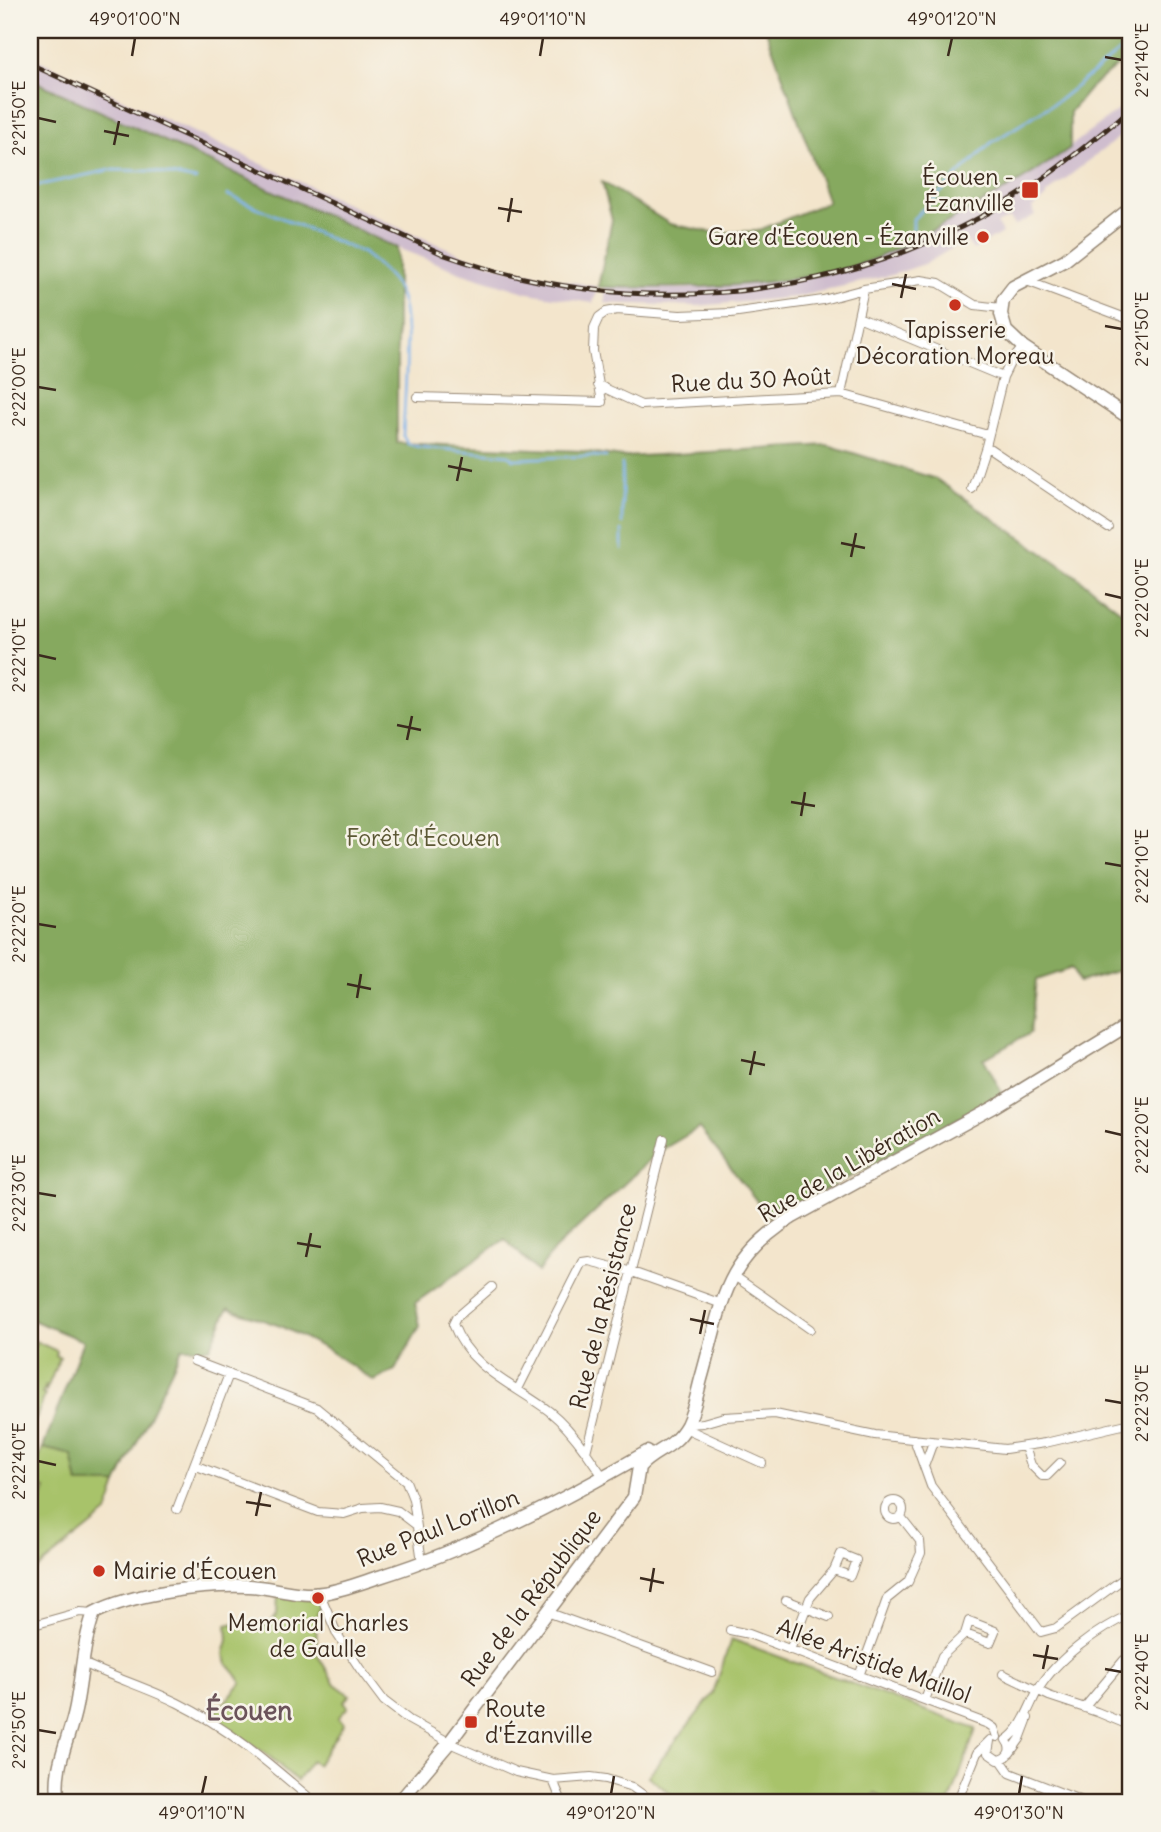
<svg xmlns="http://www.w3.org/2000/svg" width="1161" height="1832" viewBox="0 0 1161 1832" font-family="Delius,sans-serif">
<rect width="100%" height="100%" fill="#f7f3e8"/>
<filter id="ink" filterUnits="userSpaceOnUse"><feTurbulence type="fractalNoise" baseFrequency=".0143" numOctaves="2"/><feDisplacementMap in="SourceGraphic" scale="14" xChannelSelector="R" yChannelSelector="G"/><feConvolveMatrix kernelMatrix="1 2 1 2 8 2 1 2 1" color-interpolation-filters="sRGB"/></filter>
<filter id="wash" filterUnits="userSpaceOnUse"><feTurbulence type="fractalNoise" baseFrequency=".00686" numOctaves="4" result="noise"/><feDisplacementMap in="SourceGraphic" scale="28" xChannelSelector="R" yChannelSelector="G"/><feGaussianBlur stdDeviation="1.57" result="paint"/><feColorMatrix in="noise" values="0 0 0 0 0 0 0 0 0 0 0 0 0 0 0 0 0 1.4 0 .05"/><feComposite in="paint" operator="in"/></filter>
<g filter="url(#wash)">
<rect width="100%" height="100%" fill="#f3e5cc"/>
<path fill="#cfbdce" d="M 30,56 L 395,226 L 461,254 L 509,269 L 598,287 L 593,303 L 528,293 L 463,273 L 397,248 L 30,78 Z
M 1131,100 L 1131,128 L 1046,194 L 1047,197 L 1032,208 L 1035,215 L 1014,226 L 1010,218 L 997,224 L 1002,233 L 973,250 L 966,240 L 927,263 L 892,275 L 796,297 L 697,306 L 605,303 L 605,287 L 681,289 L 748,285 L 838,270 L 937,228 L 983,204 L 1049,163 Z"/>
<path fill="#a8c36a" stroke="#727644" stroke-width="2" d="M 35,1341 L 57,1351 L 56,1356 L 60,1357 L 46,1391 L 44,1391 L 46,1385 L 42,1394 L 45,1395 L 33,1426 L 30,1428 L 32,1422 L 30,1422 L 30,1350 L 36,1345 L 30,1349 L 30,1345 Z
M 43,1448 L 72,1455 L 78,1484 L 117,1484 L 107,1513 L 30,1575 L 30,1530 L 46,1489 L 30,1483 L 30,1457 L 38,1460 Z
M 278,1593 L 311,1593 L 323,1602 L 316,1617 L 317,1654 L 335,1684 L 350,1695 L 344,1701 L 348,1707 L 338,1718 L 344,1723 L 317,1765 L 311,1761 L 297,1781 L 270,1757 L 212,1717 L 242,1682 L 227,1663 L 224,1654 L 228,1640 L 227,1625 L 243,1621 L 250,1626 L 269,1625 L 277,1614 Z
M 731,1639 L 976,1729 L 950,1802 L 893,1802 L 875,1793 L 868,1802 L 811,1802 L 802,1796 L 796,1802 L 666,1802 L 672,1795 L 648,1776 L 713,1694 Z"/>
<path fill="#86a95e" stroke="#606a3e" stroke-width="2" d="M 766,30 L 1131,30 L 1131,54 L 1090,88 L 1070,112 L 1070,148 C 1028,178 984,203 938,227 C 906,244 873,263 836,271 C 757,288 678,289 598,287 L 612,220 L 602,182 L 670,224 L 715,233 L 757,231 L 828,202 Z
M 30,79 L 397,248 L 397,443 L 581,451 L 623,457 L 828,445 L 936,479 L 1072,573 L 1131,619 L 1131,967 L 1078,982 L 1072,968 L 1036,980 L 1030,1033 L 984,1059 L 1003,1095 L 771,1219 L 699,1128 L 658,1152 L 554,1250 L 538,1272 L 505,1239 L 415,1303 L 420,1326 L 395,1370 L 374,1381 L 330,1351 L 283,1327 L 228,1308 L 210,1348 L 182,1348 L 117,1484 L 78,1484 L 72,1455 L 43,1448 L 83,1341 L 30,1319 Z"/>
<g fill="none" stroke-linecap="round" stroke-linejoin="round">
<path stroke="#7eb2eb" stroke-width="2.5" d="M 30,187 L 110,170 L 151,171 L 196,180
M 228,195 L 363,253 C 376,264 394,278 400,294 C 412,326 404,400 403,436 L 408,444 L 419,447 L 509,455 L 513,459 L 591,456 L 606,457
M 913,229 L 913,219 L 991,143 L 1059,100 L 1131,42
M 622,524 L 622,464
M 622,531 L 622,549"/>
</g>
</g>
<g filter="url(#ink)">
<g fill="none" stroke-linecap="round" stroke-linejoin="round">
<g stroke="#978875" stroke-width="10">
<path id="street" d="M 1024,280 L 1131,320
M 858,317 L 1003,377
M 598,385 L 641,405 L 841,394 L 988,435
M 841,394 L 864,289
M 417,397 L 602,402 L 593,351 L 594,328 L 599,317 L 606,312 L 617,310 L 680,315 L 731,313 L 823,300 L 864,289 L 921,280 L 939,283 L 975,305 L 1001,308
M 986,446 L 1108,528
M 972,489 L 986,446 L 1003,377 L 1010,363 L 1023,347
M 733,1275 L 810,1329
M 492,1287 L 456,1318 L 453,1324 C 470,1369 513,1384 549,1411 C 563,1422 576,1438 586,1452
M 194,1361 L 317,1408 L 406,1481 L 413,1499 L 422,1562
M 518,1389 L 582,1262 L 589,1261 L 632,1272 L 722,1304
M 687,1424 L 703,1423 L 724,1417 L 775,1414 L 875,1435 L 1005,1449 L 1045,1443 L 1131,1423
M 685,1428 L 762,1463
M 914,1439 L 931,1486 L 1041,1632 L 1056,1628 L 1127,1576
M 1025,1447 L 1031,1465 L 1042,1476 L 1047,1476 L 1060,1463
M 925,1464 L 933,1442
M 194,1465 L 318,1512 L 344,1514 L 363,1508 L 380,1507 L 398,1511 L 415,1524
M 604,1478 L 586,1452 L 664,1139
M885 1510a9 9 0 1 1 18 0a9 9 0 1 1-18 0Z
M 177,1509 L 229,1374
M 320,1594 L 337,1634 L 360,1669 L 384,1701 L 409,1720 L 454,1745 L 516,1772 L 553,1780 L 591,1777 L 606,1779 L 632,1787 L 653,1802
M 786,1600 L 829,1617
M 547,1612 L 712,1672
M 30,1626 L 80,1612 L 94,1613
M 730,1630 L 749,1634 L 988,1724 L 994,1728 L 997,1737
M 790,1650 L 810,1598 L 834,1570 L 841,1554 L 856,1560 L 850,1576 L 834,1570
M 83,1663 C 114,1678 148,1688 178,1703 C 229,1728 272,1766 314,1802
M 1003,1674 L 1049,1696 L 1097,1712 L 1131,1726
M 859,1676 L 887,1599 L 908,1582 L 921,1553 L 920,1541 L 901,1517
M 925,1700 L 942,1656 L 965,1634 L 969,1621 L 995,1631 L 990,1643 L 965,1634
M 1084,1708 L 1124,1660 L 1131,1658
M 1006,1740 C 1023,1729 1029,1706 1038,1690 C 1056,1659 1099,1628 1131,1614
M 990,1741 L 988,1753 L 998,1760 C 1009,1758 1013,1749 1006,1740
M 1010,1753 L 1020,1739 L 1028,1718
M 1001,1760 L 1010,1773 L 1085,1802
M 553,1780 L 562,1802
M 957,1802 L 977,1753 L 990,1740"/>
</g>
<g stroke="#978875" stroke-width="15">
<path id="secondary" d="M 1131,208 L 1065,260 L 1013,287 L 1003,300 L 1001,314 L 1006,331 L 1023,347 L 1131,419
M 59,1802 C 52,1767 70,1739 76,1706 C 82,1675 83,1642 94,1613 C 133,1593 205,1584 249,1586 C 272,1587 299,1597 323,1593 C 342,1590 360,1583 379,1577 C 472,1548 562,1501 647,1452
M 399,1802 L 449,1743 L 634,1497 L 639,1467 C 655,1449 673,1450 687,1425 C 694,1411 697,1394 701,1379 C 723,1303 721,1262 793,1217 L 994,1107 L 1131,1023"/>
</g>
<use href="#street" stroke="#fff" stroke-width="8"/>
<use href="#secondary" stroke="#fff" stroke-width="12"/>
<g stroke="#3b2a1e" stroke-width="5">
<path id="rail" d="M 30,64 L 445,255 C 624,319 822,305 990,212 C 1041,184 1086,146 1131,109"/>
</g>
<use href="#rail" stroke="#f7f3e8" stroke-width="2.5" stroke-dasharray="8" stroke-linecap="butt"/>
</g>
</g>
<path fill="none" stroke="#3b2a1e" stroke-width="2.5" d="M 132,56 L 135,38M 540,56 L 543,38M 948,56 L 952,38M 1105,57 L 1122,60M 38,118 L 56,122M 104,131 L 129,136M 114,145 L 119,121M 498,208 L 522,212M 508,222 L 512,198M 892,284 L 916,289M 901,298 L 906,274M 1105,326 L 1122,329M 38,387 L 56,390M 448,466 L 472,471M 457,481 L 462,457M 841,543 L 865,548M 851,557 L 856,533M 1105,594 L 1122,598M 38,655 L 56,659M 397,725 L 421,730M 407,740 L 412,716M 791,802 L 815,806M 801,816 L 805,792M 1105,863 L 1122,866M 38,924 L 56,927M 347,984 L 371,989M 357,998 L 361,974M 741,1060 L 765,1065M 750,1075 L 755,1051M 1105,1131 L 1122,1135M 38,1193 L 56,1196M 297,1243 L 321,1247M 306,1257 L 311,1233M 690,1319 L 714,1324M 700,1334 L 705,1310M 1105,1400 L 1122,1403M 38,1461 L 56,1465M 246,1502 L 271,1506M 256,1516 L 261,1492M 640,1578 L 664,1583M 650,1592 L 654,1568M 1033,1655 L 1058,1659M 1043,1669 L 1048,1645M 1105,1669 L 1122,1672M 38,1730 L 56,1733M 202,1794 L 206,1776M 611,1794 L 614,1776M 1019,1794 L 1022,1776"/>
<g fill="#c8321e" stroke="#f7f3e8" stroke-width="2.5">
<rect x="1021" y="181" width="18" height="18" rx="3.5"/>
<circle cx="983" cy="237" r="7"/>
<circle cx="955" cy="305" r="7"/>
<circle cx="99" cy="1571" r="7"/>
<circle cx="318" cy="1598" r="7"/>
<rect x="464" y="1715" width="14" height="14" rx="3.5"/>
</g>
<g text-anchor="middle" stroke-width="5" stroke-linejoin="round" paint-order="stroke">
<g font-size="23" fill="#3b2a1e" stroke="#f7f3e8" text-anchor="end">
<text x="1014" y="185">Écouen -<tspan x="1014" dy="26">Ézanville</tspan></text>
<text x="969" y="245">Gare d'Écouen - Ézanville</text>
<text x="955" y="338" text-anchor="middle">Tapisserie<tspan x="955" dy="26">Décoration Moreau</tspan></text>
<text x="113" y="1579" text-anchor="start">Mairie d'Écouen</text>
<text x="318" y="1631" text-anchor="middle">Memorial Charles<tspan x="318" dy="26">de Gaulle</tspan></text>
<text x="485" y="1717" text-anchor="start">Route<tspan x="485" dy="26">d'Ézanville</tspan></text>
</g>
<g font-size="23" fill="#3b2a1e" stroke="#f7f3e8">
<text transform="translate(751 380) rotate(-3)" y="8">Rue du 30 Août</text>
<text transform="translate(849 1165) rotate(-30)" y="8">Rue de la Libération</text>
<text transform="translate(603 1306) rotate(-76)" y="8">Rue de la Résistance</text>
<text transform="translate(438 1528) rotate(-22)" y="8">Rue Paul Lorillon</text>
<text transform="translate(531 1598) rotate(-53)" y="8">Rue de la République</text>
<text transform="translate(874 1661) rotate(20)" y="8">Allée Aristide Maillol</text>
</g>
<g font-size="23" fill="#5c5835" stroke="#f7f3e8">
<text x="423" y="846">Forêt d'Écouen</text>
</g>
<g font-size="26" font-weight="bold" fill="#6b535a" stroke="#f7f3e8">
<text x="249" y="1720">Écouen</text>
</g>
</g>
<rect width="1161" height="1832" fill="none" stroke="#f7f3e8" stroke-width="77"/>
<rect x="38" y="38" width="1084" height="1756" fill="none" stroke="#3b2a1e" stroke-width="2.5"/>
<g font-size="18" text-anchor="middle" fill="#3b2a1e">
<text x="135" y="25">49°01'00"N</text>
<text x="543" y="25">49°01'10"N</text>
<text x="952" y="25">49°01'20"N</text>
<text transform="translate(1142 60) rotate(-90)" y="6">2°21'40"E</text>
<text transform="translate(19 118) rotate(-90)" y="6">2°21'50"E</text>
<text transform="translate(1142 329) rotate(-90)" y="6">2°21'50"E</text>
<text transform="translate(19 387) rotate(-90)" y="6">2°22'00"E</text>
<text transform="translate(1142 598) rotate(-90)" y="6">2°22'00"E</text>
<text transform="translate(19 655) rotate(-90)" y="6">2°22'10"E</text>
<text transform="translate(1142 866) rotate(-90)" y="6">2°22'10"E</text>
<text transform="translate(19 924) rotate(-90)" y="6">2°22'20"E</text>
<text transform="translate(1142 1135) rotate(-90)" y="6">2°22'20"E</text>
<text transform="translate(19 1193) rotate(-90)" y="6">2°22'30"E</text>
<text transform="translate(1142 1403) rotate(-90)" y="6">2°22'30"E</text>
<text transform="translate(19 1461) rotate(-90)" y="6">2°22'40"E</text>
<text transform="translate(1142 1672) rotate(-90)" y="6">2°22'40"E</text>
<text transform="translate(19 1730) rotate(-90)" y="6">2°22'50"E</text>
<text x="202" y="1819">49°01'10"N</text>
<text x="611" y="1819">49°01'20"N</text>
<text x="1019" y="1819">49°01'30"N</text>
</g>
</svg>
